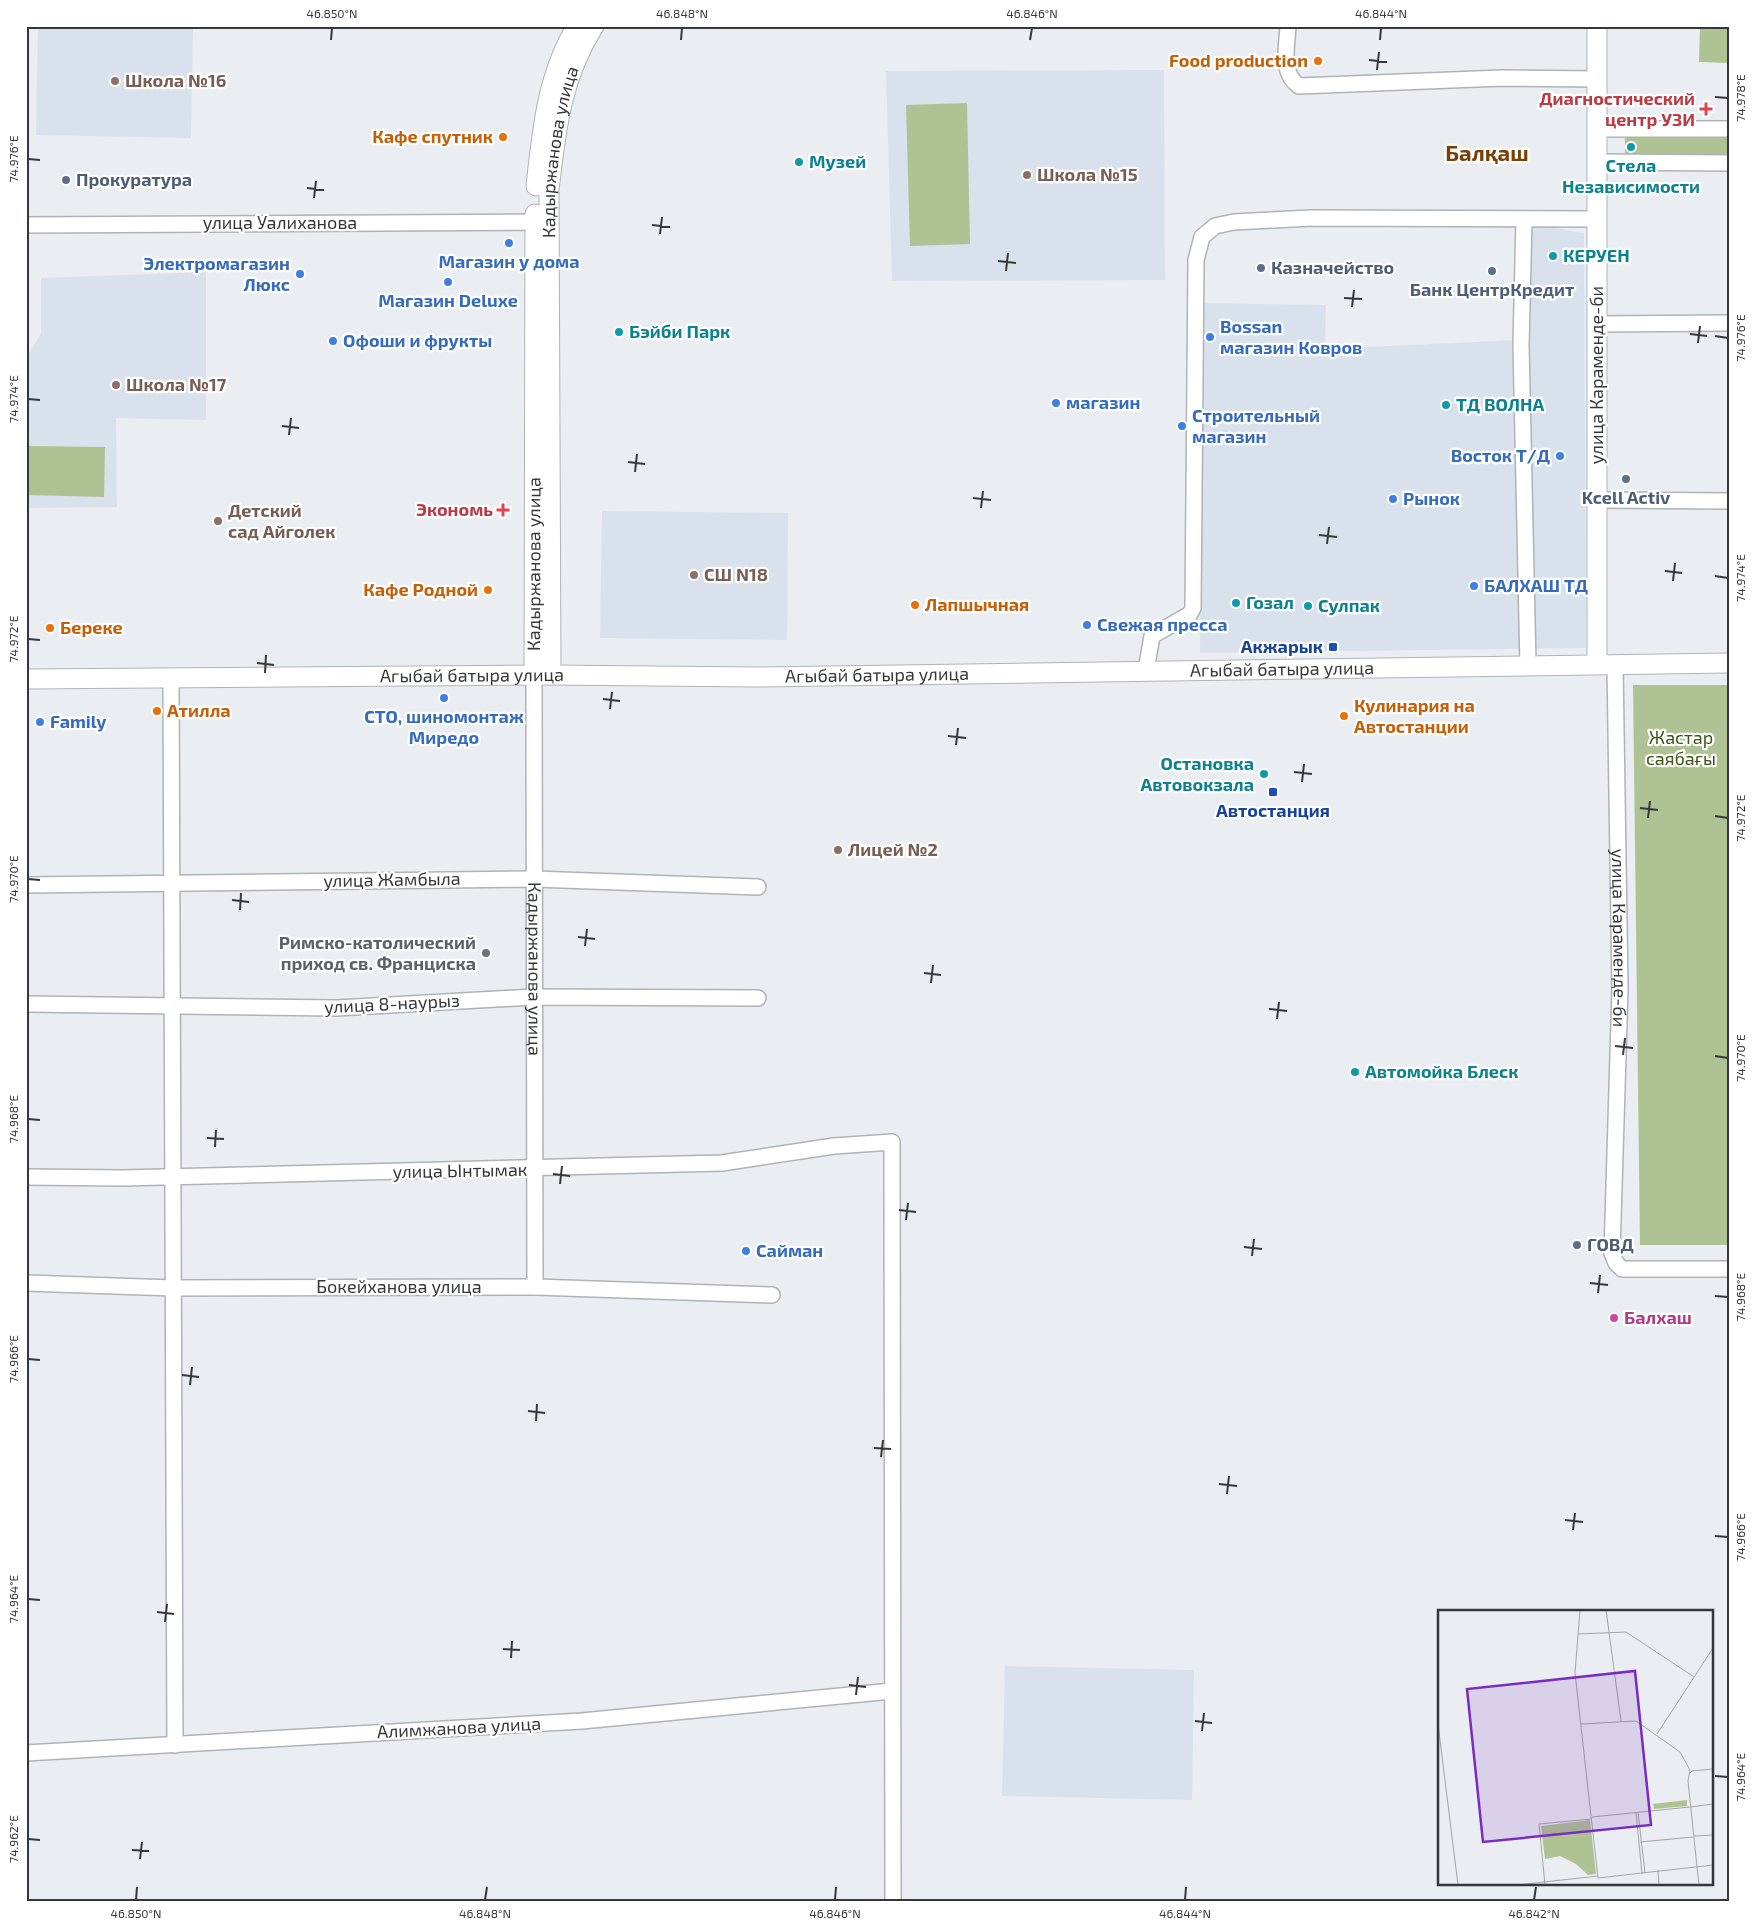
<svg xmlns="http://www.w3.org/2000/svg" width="1755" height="1927" viewBox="0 0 1755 1927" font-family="'Exo 2',sans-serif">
<rect width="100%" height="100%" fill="#eaeef2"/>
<path fill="#d9e2ec" d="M 38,26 L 193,26 L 191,138 L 36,135 Z
M 1164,70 L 1165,280 L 892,281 L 886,71 Z
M 1532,224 L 1584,233 L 1586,648 L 1200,653 L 1202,303 L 1326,305 L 1325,349 L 1516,340 L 1516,226 Z
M 206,272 L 206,420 L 116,418 L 117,507 L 26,508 L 26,358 L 41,334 L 41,278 Z
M 602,511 L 788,513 L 787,640 L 600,638 Z
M 1005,1666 L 1194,1670 L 1192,1800 L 1002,1796 Z"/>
<path fill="#afc293" d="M 1700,26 L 1729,26 L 1728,63 L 1699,62 Z
M 967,103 L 970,244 L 910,246 L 906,105 Z
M 1729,137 L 1729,155 L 1625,155 L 1625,138 Z
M 26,446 L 105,447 L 104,497 L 26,495 Z
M 1633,685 L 1729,685 L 1729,1245 L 1640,1245 Z"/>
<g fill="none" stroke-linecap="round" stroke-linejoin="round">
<g stroke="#afb3b7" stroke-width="18">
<g id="minor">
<path d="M 1288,26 C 1287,47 1280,73 1299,86 L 1502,78 L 1597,79"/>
<path d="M 1597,129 L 1729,129"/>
<path d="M 1597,162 L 1729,163"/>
<path d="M 1524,219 L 1521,345 L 1528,666"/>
<path d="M 26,225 L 545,222"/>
<path d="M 1597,324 L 1729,323"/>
<path d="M 1597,500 L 1729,501"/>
<path id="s1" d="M 1615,664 L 1620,989 L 1612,1253 L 1616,1263 L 1622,1269 L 1729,1269"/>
<path d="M 1146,670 L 1152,636 L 1190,614 L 1193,608 L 1196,260 L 1202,237 L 1215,226 L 1234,222 L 1311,218 L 1597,219"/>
<path id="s2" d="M 534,675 L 535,1287"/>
<path d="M 171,679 L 175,1745"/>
<path d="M 26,885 L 534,879 L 758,887"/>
<path d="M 26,1004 L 337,1008 L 534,997 L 758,998"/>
<path d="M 26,1177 L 122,1178 L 722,1163 L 834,1146 L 892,1142 L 893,1901"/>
<path d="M 26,1283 L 173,1288 L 535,1287 L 772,1295"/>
<path d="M 26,1753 L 582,1721 L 892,1691"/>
</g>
</g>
<g stroke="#afb3b7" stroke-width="21">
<g id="major">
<path d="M 1597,26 L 1597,664"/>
<path d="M 536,186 C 542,131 547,74 577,26"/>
<path id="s3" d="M 534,675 L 535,214"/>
<path id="s4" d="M 551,675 L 549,190 C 556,130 561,78 594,26"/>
<path id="s5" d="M 26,679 L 551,675 L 756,677 L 1729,663"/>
</g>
</g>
<use href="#minor" stroke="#fff" stroke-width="15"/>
<use href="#major" stroke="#fff" stroke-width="19"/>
</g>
<path fill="none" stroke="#363739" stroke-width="2" d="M 331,40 L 332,28M 681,40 L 682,28M 1030,40 L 1032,28M 1380,40 L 1381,28M 1369,60 L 1387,62M 1377,70 L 1379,52M 1715,97 L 1728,98M 28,159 L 40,160M 307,188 L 324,190M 314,198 L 316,181M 652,225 L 670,227M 660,234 L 662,217M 998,261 L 1016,263M 1006,271 L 1008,253M 1344,298 L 1362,299M 1352,307 L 1354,290M 1690,334 L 1707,336M 1715,336 L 1728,338M 1698,343 L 1700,326M 28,399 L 40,400M 282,426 L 299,428M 289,435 L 291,418M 628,462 L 645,464M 635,472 L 637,454M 973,498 L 991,500M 981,508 L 983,491M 1319,535 L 1337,537M 1327,544 L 1329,527M 1665,571 L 1682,573M 1715,576 L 1728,578M 1673,581 L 1675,563M 28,639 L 40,640M 257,663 L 274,665M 265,673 L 266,655M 603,699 L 620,701M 610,709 L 612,692M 948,736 L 966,738M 956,745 L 958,728M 1294,772 L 1312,774M 1302,782 L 1304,764M 1640,808 L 1658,810M 1715,816 L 1728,818M 1648,818 L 1650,801M 28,879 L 40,880M 232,900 L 249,902M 240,910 L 241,893M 578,937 L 595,939M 585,946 L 587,929M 924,973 L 941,975M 931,983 L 933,965M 1269,1009 L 1287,1011M 1277,1019 L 1279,1002M 1615,1046 L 1633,1048M 1623,1055 L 1625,1038M 1715,1056 L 1728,1058M 28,1119 L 40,1120M 207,1138 L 224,1139M 215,1147 L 216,1130M 553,1174 L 570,1176M 560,1184 L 562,1166M 899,1210 L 916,1212M 906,1220 L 908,1203M 1244,1247 L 1262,1249M 1252,1256 L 1254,1239M 1590,1283 L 1608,1285M 1598,1293 L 1600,1275M 1715,1296 L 1728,1297M 28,1359 L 40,1360M 182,1375 L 199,1377M 190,1385 L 192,1367M 528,1411 L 545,1413M 536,1421 L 537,1404M 874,1448 L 891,1449M 881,1457 L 883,1440M 1219,1484 L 1237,1486M 1227,1494 L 1229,1476M 1565,1520 L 1583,1522M 1573,1530 L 1575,1513M 1715,1536 L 1728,1537M 28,1599 L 40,1600M 157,1612 L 174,1614M 165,1622 L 167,1604M 503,1649 L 520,1650M 511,1658 L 512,1641M 849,1685 L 866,1687M 856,1695 L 858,1677M 1195,1721 L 1212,1723M 1202,1731 L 1204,1713M 1715,1776 L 1728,1777M 28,1839 L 40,1840M 132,1850 L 149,1851M 140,1859 L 142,1842M 136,1900 L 137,1887M 485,1900 L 487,1887M 835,1900 L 836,1887M 1185,1900 L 1186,1887M 1534,1900 L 1536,1887"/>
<g fill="#e8710a" stroke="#fff" stroke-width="2">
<circle cx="1318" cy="61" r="5"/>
<circle cx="503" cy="137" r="5"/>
<circle cx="488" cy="590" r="5"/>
<circle cx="915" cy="605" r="5"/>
<circle cx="50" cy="628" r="5"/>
<circle cx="157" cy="711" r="5"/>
<circle cx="1344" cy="716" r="5"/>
</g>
<g fill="#8d6e63" stroke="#fff" stroke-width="2">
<circle cx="115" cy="81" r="5"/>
<circle cx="1027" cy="175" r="5"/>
<circle cx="116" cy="385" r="5"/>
<circle cx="218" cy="521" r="5"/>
<circle cx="694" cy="575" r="5"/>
<circle cx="838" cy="850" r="5"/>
</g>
<g fill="#e0444e" stroke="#fff" stroke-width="2">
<path d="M1703.5 101.5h5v5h5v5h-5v5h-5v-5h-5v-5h5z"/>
<path d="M500.5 502.5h5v5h5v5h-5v5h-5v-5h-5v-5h5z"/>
</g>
<g fill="#0f9aa8" stroke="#fff" stroke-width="2">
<circle cx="1631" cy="147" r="5"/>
<circle cx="799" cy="162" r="5"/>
<circle cx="1553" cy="256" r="5"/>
<circle cx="619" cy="332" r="5"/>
<circle cx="1446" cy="405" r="5"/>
<circle cx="1236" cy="603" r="5"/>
<circle cx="1308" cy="606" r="5"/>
<circle cx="1264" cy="774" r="5"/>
<circle cx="1355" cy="1072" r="5"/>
</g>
<g fill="#5c6f8a" stroke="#fff" stroke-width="2">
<circle cx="66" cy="180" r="5"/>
<circle cx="1261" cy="268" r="5"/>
<circle cx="1492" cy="271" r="5"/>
<circle cx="1626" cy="479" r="5"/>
<circle cx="1577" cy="1245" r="5"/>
</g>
<g fill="#3f7fe0" stroke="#fff" stroke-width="2">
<circle cx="509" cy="243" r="5"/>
<circle cx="300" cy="274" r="5"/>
<circle cx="448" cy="282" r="5"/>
<circle cx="1210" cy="337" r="5"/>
<circle cx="333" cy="341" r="5"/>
<circle cx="1056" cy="403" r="5"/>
<circle cx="1182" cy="426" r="5"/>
<circle cx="1560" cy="456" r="5"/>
<circle cx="1393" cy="499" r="5"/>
<circle cx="1474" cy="586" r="5"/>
<circle cx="1087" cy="625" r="5"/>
<circle cx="444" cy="698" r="5"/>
<circle cx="40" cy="722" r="5"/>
<circle cx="746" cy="1251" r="5"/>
</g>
<g fill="#1a4fb4" stroke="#fff" stroke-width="2">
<rect x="1328" y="642" width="10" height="10" rx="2.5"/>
<rect x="1268" y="787" width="10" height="10" rx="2.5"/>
</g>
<circle fill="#6b7280" stroke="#fff" stroke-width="2" cx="486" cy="953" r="5"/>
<circle fill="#d1479c" stroke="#fff" stroke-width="2" cx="1614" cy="1318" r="5"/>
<g text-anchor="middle" stroke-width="4.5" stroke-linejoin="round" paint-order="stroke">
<g font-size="18" font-weight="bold" fill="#c56008" stroke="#fff" text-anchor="start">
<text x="1308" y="67" text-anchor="end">Food production</text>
<text x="493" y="143" text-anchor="end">Кафе спутник</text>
<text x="478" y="596" text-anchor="end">Кафе Родной</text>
<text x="925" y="611">Лапшычная</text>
<text x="60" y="634">Береке</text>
<text x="1354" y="712">Кулинария на<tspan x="1354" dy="21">Автостанции</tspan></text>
<text x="167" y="717">Атилла</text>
</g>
<g font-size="18" font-weight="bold" fill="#785e54" stroke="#fff" text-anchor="start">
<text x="125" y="87">Школа №16</text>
<text x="1037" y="181">Школа №15</text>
<text x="126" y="391">Школа №17</text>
<text x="228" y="517">Детский<tspan x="228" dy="21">сад Айголек</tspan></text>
<text x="704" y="581">СШ N18</text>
<text x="848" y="856">Лицей №2</text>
</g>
<g font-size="18" font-weight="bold" fill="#be3a42" stroke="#fff" text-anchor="end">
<text x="1695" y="105">Диагностический<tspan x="1695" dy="21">центр УЗИ</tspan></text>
<text x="493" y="516">Экономь</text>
</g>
<g font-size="18" fill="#363739" stroke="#fff">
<text dy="6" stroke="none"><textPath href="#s4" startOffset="524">Кадыржанова улица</textPath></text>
<text x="280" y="229">улица Уалиханова</text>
<text transform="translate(1597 375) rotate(-90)" y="6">улица Караменде-би</text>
<text dy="6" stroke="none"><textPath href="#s3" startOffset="111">Кадыржанова улица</textPath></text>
<text dy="6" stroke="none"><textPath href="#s5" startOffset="1256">Агыбай батыра улица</textPath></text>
<text dy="6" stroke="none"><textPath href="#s5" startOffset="446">Агыбай батыра улица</textPath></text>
<text dy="6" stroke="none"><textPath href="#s5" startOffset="851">Агыбай батыра улица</textPath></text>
<text transform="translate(392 880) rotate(-1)" y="6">улица Жамбыла</text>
<text dy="6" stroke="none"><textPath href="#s1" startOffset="274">улица Караменде-би</textPath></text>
<text dy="6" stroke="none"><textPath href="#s2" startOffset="294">Кадыржанова улица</textPath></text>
<text transform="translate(392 1004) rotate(-3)" y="6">улица 8-наурыз</text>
<text transform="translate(460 1171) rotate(-1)" y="6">улица Ынтымак</text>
<text x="399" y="1293">Бокейханова улица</text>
<text transform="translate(459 1728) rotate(-3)" y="6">Алимжанова улица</text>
</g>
<g font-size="18" font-weight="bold" fill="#0d838f" stroke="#fff" text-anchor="start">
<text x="809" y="168">Музей</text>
<text x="1631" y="172" text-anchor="middle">Стела<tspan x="1631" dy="21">Независимости</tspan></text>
<text x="1563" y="262">КЕРУЕН</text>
<text x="629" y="338">Бэйби Парк</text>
<text x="1456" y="411">ТД ВОЛНА</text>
<text x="1246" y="609">Гозал</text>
<text x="1318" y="612">Сулпак</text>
<text x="1254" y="770" text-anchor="end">Остановка<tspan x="1254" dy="21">Автовокзала</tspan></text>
<text x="1365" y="1078">Автомойка Блеск</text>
</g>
<g font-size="18" font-weight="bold" fill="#4e5e75" stroke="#fff" text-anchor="start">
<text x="76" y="186">Прокуратура</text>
<text x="1271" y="274">Казначейство</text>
<text x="1492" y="296" text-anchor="middle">Банк ЦентрКредит</text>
<text x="1626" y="504" text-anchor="middle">Kcell Activ</text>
<text x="1587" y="1251">ГОВД</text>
</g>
<g font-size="18" font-weight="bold" fill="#366cbe" stroke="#fff" text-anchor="start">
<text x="509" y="268" text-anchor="middle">Магазин у дома</text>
<text x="290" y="270" text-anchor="end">Электромагазин<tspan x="290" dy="21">Люкс</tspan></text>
<text x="448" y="307" text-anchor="middle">Магазин Deluxe</text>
<text x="1220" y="333">Bossan<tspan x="1220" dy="21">магазин Ковров</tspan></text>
<text x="343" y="347">Офоши и фрукты</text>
<text x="1066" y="409">магазин</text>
<text x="1192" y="422">Строительный<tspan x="1192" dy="21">магазин</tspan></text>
<text x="1550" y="462" text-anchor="end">Восток Т/Д</text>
<text x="1403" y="505">Рынок</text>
<text x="1484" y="592">БАЛХАШ ТД</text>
<text x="1097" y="631">Свежая пресса</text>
<text x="444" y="723" text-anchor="middle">СТО, шиномонтаж<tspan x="444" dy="21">Миредо</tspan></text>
<text x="50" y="728">Family</text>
<text x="756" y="1257">Сайман</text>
</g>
<g font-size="18" font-weight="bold" fill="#164399" stroke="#fff" text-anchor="end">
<text x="1323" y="653">Акжарык</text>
<text x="1273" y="817" text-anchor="middle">Автостанция</text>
</g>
<g font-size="18" fill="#405419" stroke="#fff">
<text x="1681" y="744">Жастар<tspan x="1681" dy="21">саябағы</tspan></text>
</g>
<g font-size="18" font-weight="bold" fill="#5b616d" stroke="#fff" text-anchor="end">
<text x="476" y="949">Римско-католический<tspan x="476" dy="21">приход св. Франциска</tspan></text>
</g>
<g font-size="18" font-weight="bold" fill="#b23c85" stroke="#fff" text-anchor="start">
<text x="1624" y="1324">Балхаш</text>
</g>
<g font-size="22" font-weight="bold" fill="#794107" stroke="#fff">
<text x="1487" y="161">Балқаш</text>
</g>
</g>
<g transform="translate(1438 1610)">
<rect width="275" height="275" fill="#eaeef2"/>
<path d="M 249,190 L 249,196 L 216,199 L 215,194 ZM 152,210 L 158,264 L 150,265 L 138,254 L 122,246 L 107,249 L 103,216 Z" fill="#afc293"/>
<path fill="none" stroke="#a2a5a8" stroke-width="1" d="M 142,0 L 137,63 L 160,268 L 275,255M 168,0 L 183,111M 140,24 L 188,22 L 256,67M 0,114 L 20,275M 143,114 L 198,111 L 242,142 L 252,160 L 250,171 L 259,257M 219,124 L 275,38M 251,164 L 254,161 L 275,159M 252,197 L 275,194M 198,202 L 204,264M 200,202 L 207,263M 154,207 L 252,197M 256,226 L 275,225M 202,232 L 255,227M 259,257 L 261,275M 220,260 L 221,275M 79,275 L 160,266M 107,275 L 101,214 L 154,209"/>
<path fill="#7b2cbf" fill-opacity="0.15" stroke="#7b2cbf" stroke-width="2.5" d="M 197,61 L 213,215 L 45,232 L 29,79 Z"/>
<rect width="275" height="275" fill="none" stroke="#363739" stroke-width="2.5"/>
</g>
<rect width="1755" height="1927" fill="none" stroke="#ffffff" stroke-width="55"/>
<rect x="28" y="28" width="1700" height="1872" fill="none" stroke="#363739" stroke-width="2"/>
<g font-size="12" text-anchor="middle" fill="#363739">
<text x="332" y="18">46.850°N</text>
<text x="682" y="18">46.848°N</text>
<text x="1032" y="18">46.846°N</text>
<text x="1381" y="18">46.844°N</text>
<text transform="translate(1741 98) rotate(-90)" y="4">74.978°E</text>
<text transform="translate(14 159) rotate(-90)" y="4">74.976°E</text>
<text transform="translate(1741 338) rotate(-90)" y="4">74.976°E</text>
<text transform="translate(14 399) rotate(-90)" y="4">74.974°E</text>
<text transform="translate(1741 578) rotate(-90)" y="4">74.974°E</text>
<text transform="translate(14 639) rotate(-90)" y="4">74.972°E</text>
<text transform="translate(1741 818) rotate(-90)" y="4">74.972°E</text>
<text transform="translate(14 879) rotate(-90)" y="4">74.970°E</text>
<text transform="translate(1741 1058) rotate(-90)" y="4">74.970°E</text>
<text transform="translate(14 1119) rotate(-90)" y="4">74.968°E</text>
<text transform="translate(1741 1297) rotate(-90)" y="4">74.968°E</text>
<text transform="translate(14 1359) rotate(-90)" y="4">74.966°E</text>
<text transform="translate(1741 1537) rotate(-90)" y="4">74.966°E</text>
<text transform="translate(14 1599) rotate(-90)" y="4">74.964°E</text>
<text transform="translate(1741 1777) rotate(-90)" y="4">74.964°E</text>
<text transform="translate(14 1839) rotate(-90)" y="4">74.962°E</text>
<text x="136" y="1918">46.850°N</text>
<text x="485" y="1918">46.848°N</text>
<text x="835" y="1918">46.846°N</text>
<text x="1185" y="1918">46.844°N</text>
<text x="1534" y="1918">46.842°N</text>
</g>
</svg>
